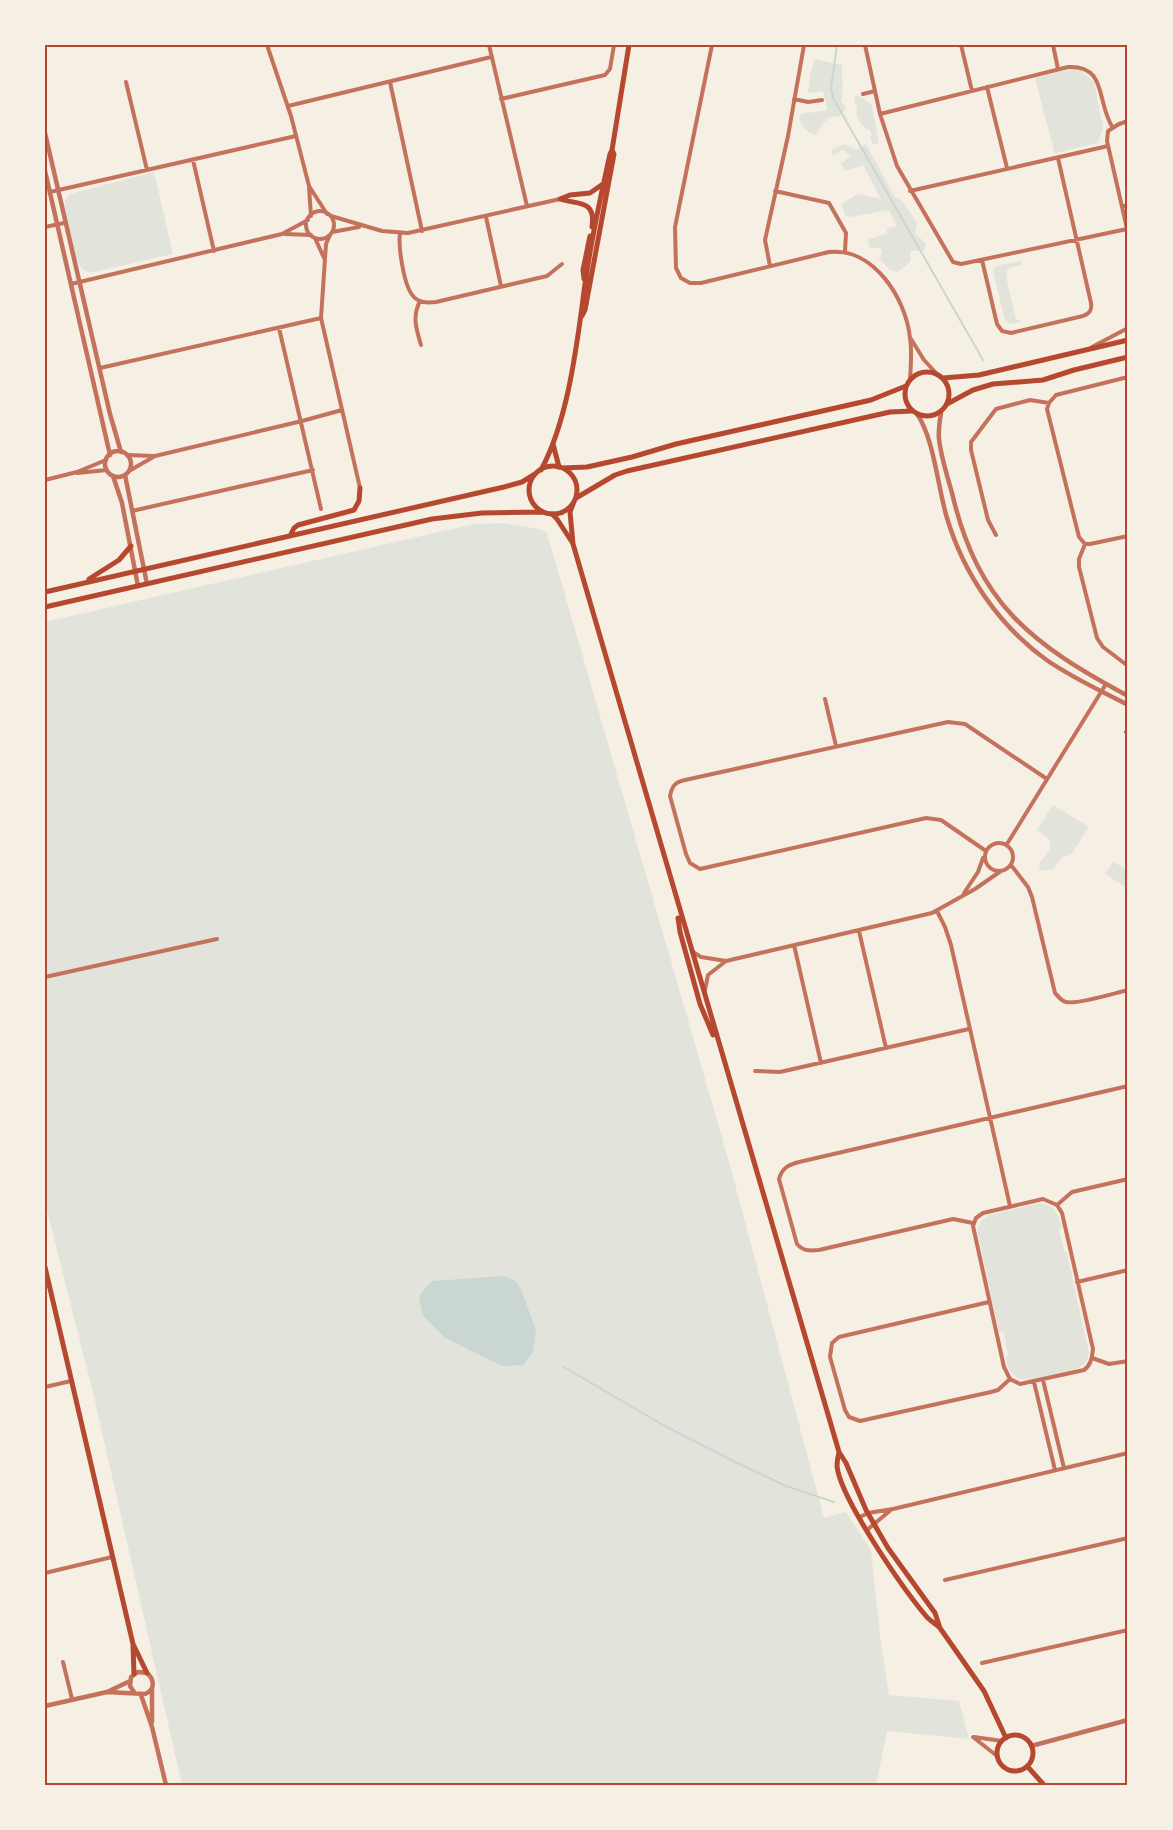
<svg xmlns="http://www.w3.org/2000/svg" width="1173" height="1830" viewBox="0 0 1173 1830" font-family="'DejaVu Sans',sans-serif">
<rect width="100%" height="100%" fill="#f6efe4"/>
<path fill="#e2e4dc" d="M 815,59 L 842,65 C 841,78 845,88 841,100 L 846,108 L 839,117 L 832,116 L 823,123 L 816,135 C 807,134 802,127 799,118 L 801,114 L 827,110 L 823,91 L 808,93 L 810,75 Z
M 1070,69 L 1080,70 L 1094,82 L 1103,127 L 1098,143 L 1056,153 L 1054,151 L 1035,78 Z
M 855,96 L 859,96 L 872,105 L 879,143 L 873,145 L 870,138 L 872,134 L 870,130 L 866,129 C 856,117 856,120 857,105 L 854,102 Z
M 844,144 L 856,150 L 866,144 L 894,196 L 904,203 L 917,223 L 915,234 L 926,243 L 924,251 L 910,251 L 911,261 L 898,272 L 890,270 L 880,259 L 882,250 L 877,248 L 871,248 L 868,244 L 869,239 L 887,234 L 887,228 L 897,226 L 889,210 L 851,217 L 845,215 L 842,204 L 857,194 L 878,198 L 882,201 L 863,165 L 845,171 L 841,163 L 851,157 L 843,150 L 832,156 L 831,150 Z
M 154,172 L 173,254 L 90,273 C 86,271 81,269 79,264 C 73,254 64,214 65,202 C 66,198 67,198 70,194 Z
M 1021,261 L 1022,265 L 1008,268 L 1006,276 L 1016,320 L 1020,320 L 1021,322 L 1010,324 L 1005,321 L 993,270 L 996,266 Z
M 504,523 L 539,529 L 547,533 L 728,1158 L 824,1518 L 846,1512 L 871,1550 L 880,1635 L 889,1695 L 959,1701 L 969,1739 L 887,1731 L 876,1785 L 182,1785 L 94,1397 L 45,1202 L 45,622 L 474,524 Z
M 1053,805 L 1089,827 L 1071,855 L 1062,857 L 1054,869 L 1039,871 L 1040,862 C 1052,848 1057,843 1037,830 Z
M 1113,861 L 1128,871 L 1128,889 L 1105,874 Z
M 1040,1203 C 1054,1205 1058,1213 1062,1227 L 1059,1229 L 1064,1251 L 1067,1253 L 1089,1353 C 1088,1357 1087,1362 1083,1365 C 1074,1372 1026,1383 1017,1378 C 1009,1373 1007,1366 1006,1357 L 1008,1354 L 1003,1332 L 999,1332 L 977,1230 L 981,1221 L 989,1215 Z"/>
<path fill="#c9d6d2" d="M 504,1276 L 516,1281 L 522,1292 L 536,1330 L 533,1352 L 523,1365 L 503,1366 L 473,1352 L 444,1337 L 422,1314 L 419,1298 L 424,1289 L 433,1281 Z"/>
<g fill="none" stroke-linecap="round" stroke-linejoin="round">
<path stroke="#c9d6d2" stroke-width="2" d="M 837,45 L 831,88 L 833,98 L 983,360
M 564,1367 L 663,1425 L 735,1462 L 786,1486 L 834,1502"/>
<path stroke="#c5725c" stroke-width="4" d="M 267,45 L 291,116 L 309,186 L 327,214
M 489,45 L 527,206
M 712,45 L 675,227 L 676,268 L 681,278 L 690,283 L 701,283 L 829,252 C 873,247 906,298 910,338 C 912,351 911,366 910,379
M 865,45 L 880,114 L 897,166 L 953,262 L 961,264 L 966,263 L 1127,229
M 961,45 L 972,91
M 1053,45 L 1058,69
M 126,82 L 147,170
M 390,82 L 422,231
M 987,87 L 1007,168
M 863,94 L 875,91
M 501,99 L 605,75 L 610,69 L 614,45
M 794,99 L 808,102 L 822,100
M 288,106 L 491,57
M 880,114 L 1068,67 C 1108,65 1096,103 1113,128
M 1128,121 L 1119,124 L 1108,131 L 1107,141 L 1128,233
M 193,160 L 214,251
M 309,187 L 311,216
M 775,191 L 829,203 L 846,233 L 845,251
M 910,191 L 1108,146
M 50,192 L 296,136
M 1122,207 L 1128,205
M306 225a14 14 0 1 1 28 0a14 14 0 1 1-28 0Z
M 331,216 L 382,231 L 408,233 L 560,199
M 486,217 L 501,286
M 45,227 L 64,223
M 332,232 L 359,227
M 400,233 C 398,247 404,286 413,296 C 419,303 427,303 436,302 L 547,276 L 562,264
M 285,234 L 311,235
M 330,235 L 326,244 L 321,318 L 360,488
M 315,238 L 324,258
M 982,260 L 997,324 L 1002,331 L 1011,333 L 1083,316 C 1090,314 1092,310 1091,303 L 1058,158
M 770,266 L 765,240 L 788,136 L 804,45
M 71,284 L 282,234 L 308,220
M 420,301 C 412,317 416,328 421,345
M 279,328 L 321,509
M 911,339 L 924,360 L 937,374
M 1092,347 L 1128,328
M 100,368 L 321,318
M 1128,377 L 1056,395 L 1049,403 L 1047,409 L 1079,537 L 1085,544 L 1090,544 L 1128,536
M 127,455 L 154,456
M 129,471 L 155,456 L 302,421 L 342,410
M 77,473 L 107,470
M 45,480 L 77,472 L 106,460
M 132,511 L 313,470
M 996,535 L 988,520 L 971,450 L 971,442 L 996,409 L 1030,400 L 1049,403
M 1085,544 L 1079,559 L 1079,567 L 1097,638 L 1103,647 L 1128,666
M 825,699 L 836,746
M 1126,732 L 1128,729
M985 857a14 14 0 1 1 28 0a14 14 0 1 1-28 0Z
M 1007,844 L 1106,684
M 986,851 L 941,820 L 926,818 L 700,869 L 690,863 L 686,854 L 670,796 C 672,786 675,782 685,780 L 948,722 L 965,724 L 1047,779
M 1011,865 L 1028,887 L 1032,897 L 1055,993 C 1058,996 1061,1001 1066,1002 C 1077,1005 1115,993 1128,990
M 964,893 L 978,872 L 983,858
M 937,911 L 945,927 L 951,945 L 1010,1206
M 859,931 L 886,1048
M 794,945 L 821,1063
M 693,952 L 701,957 L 726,961
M 45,977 L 217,939
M 705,990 L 708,975 L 726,961 L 932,913 L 975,889 L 1001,871
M 755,1071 L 780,1072 L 969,1029
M 1043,1199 L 1057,1205 L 1062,1213 L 1093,1349 C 1092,1358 1091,1365 1084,1370 L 1020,1384 L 1010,1379 L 1004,1367 L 973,1226 L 976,1218 L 983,1213 Z
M 1057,1205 L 1072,1192 L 1128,1179
M 973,1223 L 953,1219 L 819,1250 C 809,1251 803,1251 797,1244 L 779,1179 C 782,1168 788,1165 799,1162 L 1128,1086
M 1077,1282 L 1128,1270
M 989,1302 L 839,1337 L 832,1343 L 830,1357 L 845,1410 L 849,1417 L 860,1421 L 991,1392 L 998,1390 L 1010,1379
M 1092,1358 L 1109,1364 L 1128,1361
M 1043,1380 L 1064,1468
M 1034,1382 L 1055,1470
M 45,1387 L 71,1381
M 860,1517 L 868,1513 L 893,1509 L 1128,1453
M 867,1530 L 892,1509
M 45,1573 L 112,1557
M 945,1580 L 1128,1538
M 63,1662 L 72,1699
M 982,1663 L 1128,1630
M 973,1737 L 997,1756
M 974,1737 L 1002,1741"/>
<path stroke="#c5725c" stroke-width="4.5" d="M 45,133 L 110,414 L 121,452
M 45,171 L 110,455
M 941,412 C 940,421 938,430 939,439 C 941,457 947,475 952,493 C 978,604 1031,644 1128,696
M 917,414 C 934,438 938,489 947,518 C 964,575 1000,627 1048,661 C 1073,678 1101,691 1128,705
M105 464a13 13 0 1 1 26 0a13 13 0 1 1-26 0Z
M 125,475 L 147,584
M 113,476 L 122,503 L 138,586
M 152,1689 L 152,1722
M 107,1692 L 145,1694 C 155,1690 155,1680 147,1673 L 138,1672 L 131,1677 L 130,1686 L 134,1692
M 141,1695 L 152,1727 L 166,1785
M 45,1706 L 107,1692 L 130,1681
M 1031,1746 L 1128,1720"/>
<path stroke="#b5482f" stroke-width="5" d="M 560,199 C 578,205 596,199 592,227
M 560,199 L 570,195 L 590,193 L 603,184
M 584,279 L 583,270 L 590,236
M 582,316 L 585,310 L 614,154 L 612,150
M 553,444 L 559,467
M 541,470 C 566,424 575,358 582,307 C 588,255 599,204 610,154 L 612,150 L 629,45
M 573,504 L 570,512 L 573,544 L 839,1452 L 846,1463 L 866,1510 L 888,1548 L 935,1613 L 940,1628 L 984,1691 L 1006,1738
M 552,514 L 557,519 L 572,542
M 678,918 L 680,932 L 700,1004 L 713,1035
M 45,1267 L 133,1644 L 147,1673
M 839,1452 C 838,1456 837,1462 837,1466 C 840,1498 904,1590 926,1616 C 930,1621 936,1624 940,1628
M 133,1646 L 134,1674
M997 1753a18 18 0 1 1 36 0a18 18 0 1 1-36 0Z
M 1027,1766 L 1044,1785"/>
<path stroke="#b5482f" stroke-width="5" d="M905 394a22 22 0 1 1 44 0a22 22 0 1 1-44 0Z
M 943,378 L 979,375 L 1128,340
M 947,404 L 973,390 L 993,384 L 1043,380 L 1074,370 L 1128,357
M529 490a24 24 0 1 1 48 0a24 24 0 1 1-48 0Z
M 563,468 L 587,467 L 632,457 L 676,444 L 871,400 L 906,386
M 576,498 L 615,475 L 627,471 L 890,412 L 912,411
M 291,534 L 294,528 L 298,525 L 354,510 L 359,501 L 360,488
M 89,579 L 119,560 L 131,546
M 45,592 L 504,487 L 522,482 L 535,474
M 45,607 L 432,519 L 482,513 L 543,512"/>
</g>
<rect width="1173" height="1830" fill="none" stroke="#f6efe4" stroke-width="93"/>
<rect x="46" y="46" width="1080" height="1738" fill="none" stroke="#b5482f" stroke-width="2"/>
</svg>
